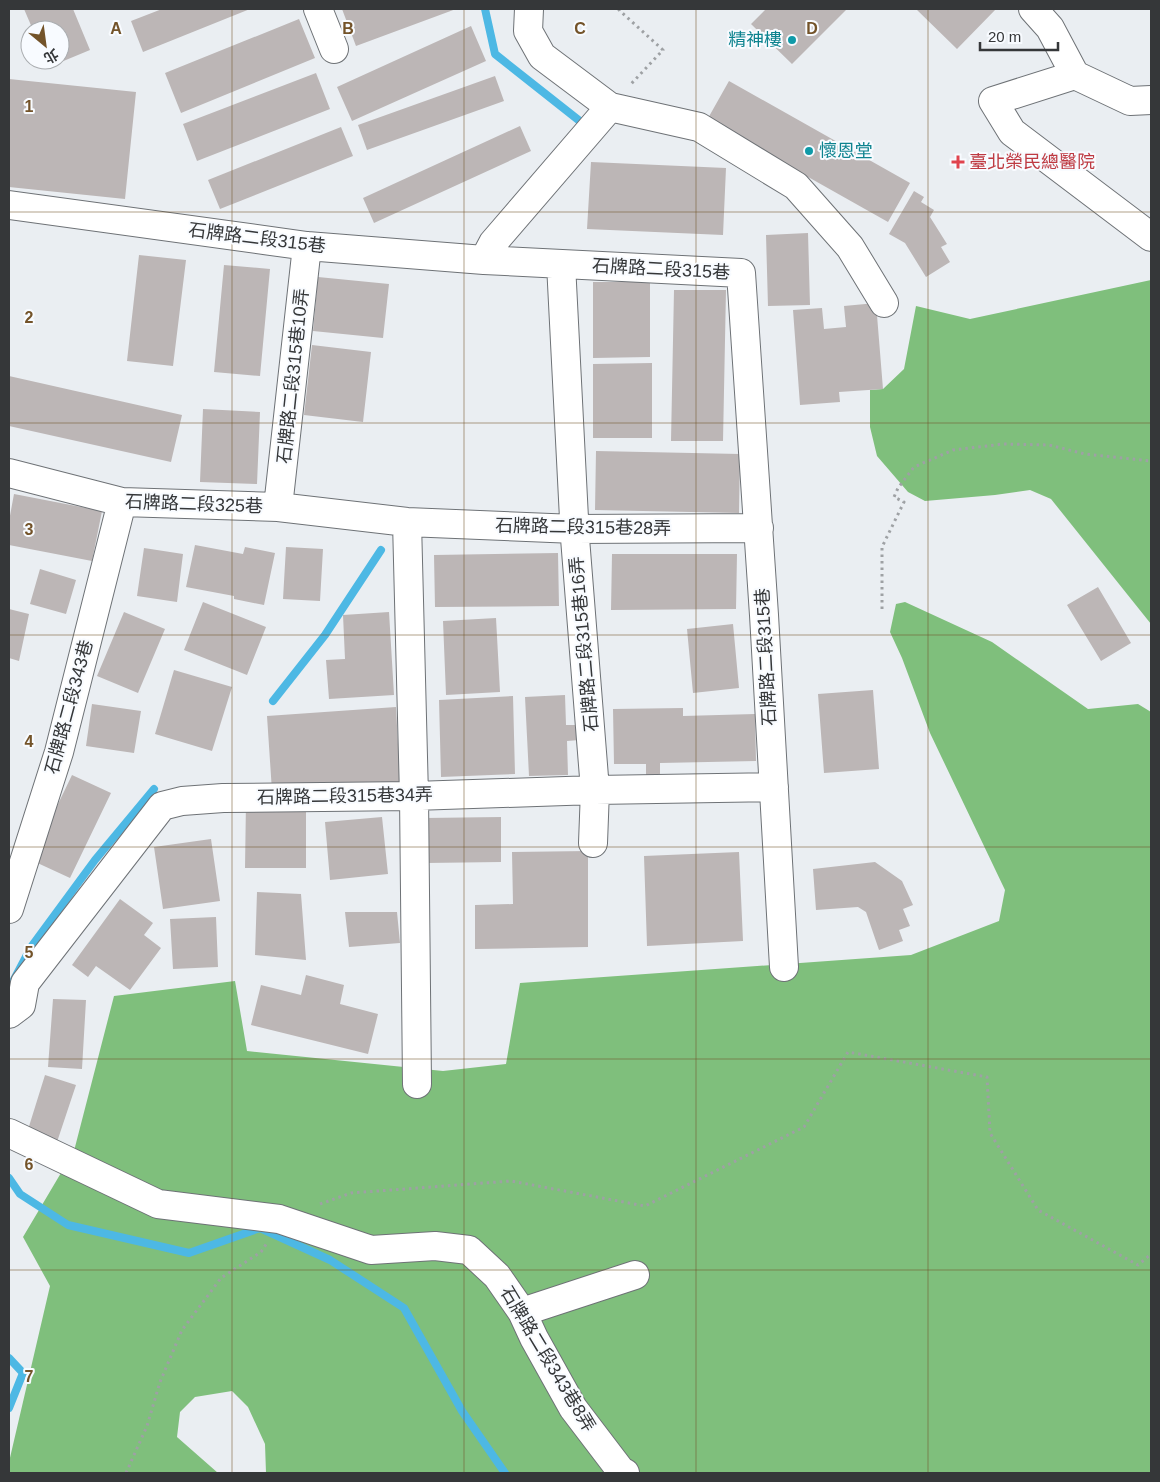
<svg xmlns="http://www.w3.org/2000/svg" width="1160" height="1482" viewBox="0 0 1160 1482" font-family="Arial,'Noto Sans TC',sans-serif">
<rect width="100%" height="100%" fill="#eaeef2"/>
<path fill="#7fbf7c" d="M 1151,280 L 1151,624 L 1051,499 L 1030,490 L 995,495 L 925,501 L 908,492 L 877,456 L 870,427 L 870,390 L 883,389 L 904,369 L 916,306 L 970,319 Z
M 905,602 L 992,642 L 1088,709 L 1138,704 L 1151,712 L 1151,1473 L 266,1473 L 265,1444 L 248,1407 L 232,1391 L 195,1397 L 180,1412 L 177,1437 L 218,1473 L 9,1473 L 9,1462 L 50,1286 L 23,1237 L 74,1151 L 114,996 L 235,981 L 247,1051 L 443,1071 L 506,1064 L 520,983 L 911,955 L 999,921 L 1005,890 L 930,733 L 902,658 L 890,632 L 896,604 Z"/>
<g fill="none" stroke-linecap="round" stroke-linejoin="round">
<path stroke="#4db8e4" stroke-width="8" d="M 485,9 L 495,54 L 581,122
M 273,701 L 325,635 L 381,550
M 9,989 L 31,947 L 95,860 L 154,789
M 9,1178 L 20,1194 L 68,1225 L 189,1253 L 260,1228 L 330,1260 L 404,1308 L 462,1411 L 505,1473
M 9,1358 L 23,1373 L 9,1408"/>
</g>
<path fill="#bcb6b6" d="M 24,9 L 73,9 L 90,50 L 49,67 L 46,60 L 60,60 L 60,30 L 33,30 Z
M 162,9 L 250,9 L 143,52 L 131,21 Z
M 342,9 L 456,9 L 356,46 Z
M 766,9 L 847,9 L 792,64 L 751,24 Z
M 916,9 L 996,9 L 957,49 Z
M 299,19 L 315,58 L 181,113 L 165,73 Z
M 471,26 L 486,61 L 352,121 L 337,87 Z
M 316,73 L 330,109 L 197,161 L 183,124 Z
M 495,76 L 504,101 L 367,150 L 358,125 Z
M 9,79 L 136,92 L 125,199 L 9,187 Z
M 729,81 L 910,183 L 888,222 L 707,120 Z
M 520,126 L 531,151 L 374,223 L 363,198 Z
M 341,127 L 353,156 L 220,209 L 208,180 Z
M 591,162 L 726,168 L 723,235 L 587,229 Z
M 914,191 L 924,197 L 921,202 L 934,210 L 930,217 L 947,244 L 941,247 L 950,262 L 926,277 L 905,243 L 889,234 Z
M 808,233 L 810,305 L 768,306 L 766,235 Z
M 139,255 L 186,260 L 173,366 L 127,361 Z
M 224,265 L 270,269 L 260,376 L 214,372 Z
M 318,277 L 389,284 L 383,338 L 313,331 Z
M 593,282 L 650,282 L 650,357 L 593,358 Z
M 674,290 L 726,290 L 723,441 L 671,441 Z
M 876,303 L 883,389 L 839,392 L 840,402 L 800,405 L 793,310 L 822,308 L 824,329 L 846,327 L 844,306 Z
M 312,345 L 371,352 L 363,422 L 304,415 Z
M 652,363 L 652,438 L 593,438 L 593,364 Z
M 9,376 L 182,415 L 171,462 L 9,426 Z
M 203,409 L 260,412 L 257,484 L 200,482 Z
M 596,451 L 740,454 L 739,513 L 595,510 Z
M 14,494 L 102,511 L 92,561 L 9,545 L 9,521 Z
M 195,545 L 243,554 L 245,547 L 275,553 L 264,605 L 234,599 L 234,596 L 186,587 Z
M 286,547 L 323,549 L 320,601 L 283,599 Z
M 144,548 L 183,554 L 177,602 L 137,596 Z
M 558,553 L 559,606 L 435,607 L 434,555 Z
M 612,554 L 737,554 L 736,609 L 611,610 Z
M 40,569 L 76,580 L 66,614 L 30,604 Z
M 1098,587 L 1131,643 L 1101,661 L 1067,605 Z
M 203,602 L 266,627 L 247,675 L 184,650 Z
M 9,609 L 29,614 L 19,661 L 9,658 Z
M 124,612 L 165,629 L 138,693 L 97,676 Z
M 389,612 L 394,695 L 329,699 L 326,660 L 345,659 L 343,615 Z
M 496,618 L 500,692 L 446,695 L 443,621 Z
M 733,624 L 739,688 L 693,693 L 687,629 Z
M 174,670 L 232,687 L 212,751 L 155,734 Z
M 873,690 L 879,769 L 824,773 L 818,694 Z
M 565,695 L 566,725 L 579,725 L 580,740 L 567,741 L 568,775 L 529,776 L 525,697 Z
M 513,696 L 515,774 L 441,777 L 439,700 Z
M 92,704 L 141,711 L 134,753 L 86,746 Z
M 396,707 L 400,782 L 272,791 L 267,716 Z
M 683,708 L 683,716 L 755,714 L 756,761 L 660,763 L 660,775 L 646,775 L 646,764 L 614,764 L 613,709 Z
M 72,775 L 111,793 L 70,878 L 31,860 Z
M 246,801 L 306,802 L 306,868 L 245,868 Z
M 382,817 L 388,874 L 330,880 L 325,822 Z
M 501,817 L 501,862 L 426,863 L 425,818 Z
M 211,839 L 220,901 L 163,909 L 154,847 Z
M 588,851 L 588,947 L 475,949 L 475,905 L 513,904 L 512,852 Z
M 739,852 L 743,941 L 647,946 L 644,856 Z
M 875,862 L 902,881 L 913,905 L 903,909 L 910,926 L 899,930 L 903,941 L 879,950 L 866,912 L 858,907 L 816,910 L 813,869 Z
M 257,892 L 301,894 L 306,960 L 255,955 Z
M 120,899 L 153,923 L 144,935 L 161,948 L 130,990 L 96,966 L 88,977 L 72,965 Z
M 345,912 L 397,912 L 400,943 L 349,947 Z
M 216,917 L 218,967 L 173,969 L 170,919 Z
M 306,975 L 344,985 L 340,1004 L 378,1014 L 368,1054 L 251,1025 L 261,985 L 301,995 Z
M 53,999 L 86,1000 L 82,1069 L 48,1067 Z
M 45,1075 L 76,1085 L 56,1145 L 26,1136 Z"/>
<g fill="none" stroke-linecap="round" stroke-linejoin="round">
<g stroke="#6e7276" stroke-width="30">
<path id="minor" d="M 318,9 L 334,49
M 1033,9 L 1050,28 L 1075,75
M 1151,100 L 1130,101 L 1075,75 L 993,101 L 1012,132 L 1151,237
M 610,107 L 699,127 L 796,186 L 850,247 L 884,303
M 9,205 L 307,246 L 484,260 L 741,273 L 764,615 L 784,967
M 484,260 L 493,243 L 610,107 L 542,56 L 528,31 L 529,9
M 561,264 L 575,538 L 595,790 L 593,843
M 9,473 L 122,502 L 278,507 L 407,522 L 575,529 L 759,528
M 278,507 L 307,246
M 407,522 L 414,796 L 417,1084
M 9,909 L 59,752 L 122,502
M 9,1014 L 21,1005 L 25,983 L 162,806 L 182,801 L 223,798 L 414,796 L 595,790 L 774,787
M 9,1133 L 158,1204 L 279,1219 L 371,1250 L 435,1246 L 469,1250 L 497,1276 L 522,1312 L 534,1338 L 573,1408 L 621,1471 L 625,1473
M 522,1312 L 635,1275"/>
</g>
<path stroke="#9ea1a4" stroke-width="3" stroke-dasharray="2.5 4" stroke-linecap="butt" d="M 620,9 L 619,10 L 663,50 L 631,84
M 882,609 L 882,547 L 904,502 L 894,497 L 898,488 L 914,467 L 953,450 L 1003,444 L 1049,445 L 1085,454 L 1151,461
M 320,1204 L 351,1193 L 511,1181 L 645,1206 L 804,1127 L 848,1052 L 987,1077 L 990,1133 L 1038,1210 L 1138,1265 L 1151,1254
M 126,1473 L 147,1426 L 160,1382 L 182,1330 L 221,1278 L 261,1252 L 267,1243"/>
<use href="#minor" stroke="#fff" stroke-width="28"/>
</g>
<path fill="none" stroke="#735329" stroke-width="1" stroke-opacity="0.55" d="M 232,9 L 232,1473M 464,9 L 464,1473M 696,9 L 696,1473M 928,9 L 928,1473M 9,212 L 1151,212M 9,423 L 1151,423M 9,635 L 1151,635M 9,847 L 1151,847M 9,1059 L 1151,1059M 9,1270 L 1151,1270"/>
<g fill="#0f9aa8" stroke="#f8fbff" stroke-width="2">
<circle cx="792" cy="40" r="5"/>
<circle cx="809" cy="151" r="5"/>
</g>
<path fill="#e0444e" stroke="#f8fbff" stroke-width="2" d="M955.5 154.5h5v5h5v5h-5v5h-5v-5h-5v-5h5z"/>
<g text-anchor="middle" stroke-width="4" stroke-linejoin="round" paint-order="stroke">
<g font-size="18" fill="#0d838f" stroke="#f8fbff" text-anchor="end">
<text x="782" y="46">精神樓</text>
<text x="819" y="157" text-anchor="start">懷恩堂</text>
</g>
<g font-size="18" fill="#be3a42" stroke="#f8fbff" text-anchor="start">
<text x="969" y="168">臺北榮民總醫院</text>
</g>
<g font-size="18" fill="#353739" stroke="#f8fbff">
<text transform="translate(257 238) rotate(7)" y="6">石牌路二段315巷</text>
<text transform="translate(661 269) rotate(3)" y="6">石牌路二段315巷</text>
<text transform="translate(293 376) rotate(-84)" y="6">石牌路二段315巷10弄</text>
<text transform="translate(194 504) rotate(2)" y="6">石牌路二段325巷</text>
<text transform="translate(583 527) rotate(1)" y="6">石牌路二段315巷28弄</text>
<text transform="translate(584 644) rotate(-95)" y="6">石牌路二段315巷16弄</text>
<text transform="translate(766 657) rotate(-93)" y="6">石牌路二段315巷</text>
<text transform="translate(69 707) rotate(-75)" y="6">石牌路二段343巷</text>
<text transform="translate(345 796) rotate(-1)" y="6">石牌路二段315巷34弄</text>
<text transform="translate(548 1359) rotate(59)" y="6">石牌路二段343巷8弄</text>
</g>
</g>
<g font-size="16" text-anchor="middle" font-weight="bold" fill="#735329" stroke="#f8fbff" stroke-width="4" stroke-linejoin="round" paint-order="stroke">
<text x="116" y="34">A</text>
<text x="348" y="34">B</text>
<text x="580" y="34">C</text>
<text x="812" y="34">D</text>
<text x="29" y="112">1</text>
<text x="29" y="323">2</text>
<text x="29" y="535">3</text>
<text x="29" y="747">4</text>
<text x="29" y="958">5</text>
<text x="29" y="1170">6</text>
<text x="29" y="1382">7</text>
</g>
<rect width="1160" height="1482" fill="none" stroke="#353739" stroke-width="20"/>
<g transform="translate(45 45) rotate(151)"><circle r="24" fill="#f8fbff" stroke="#aaadb0"/>
<path d="M0-4L9 19L0 12L-9 19Z" fill="#735329"/>
<text y="-8" font-size="14" font-weight="bold" text-anchor="middle" fill="#353739">北</text>
</g>
<path d="M980 42v8h78v-8" fill="none" stroke="#353739" stroke-width="2.5"/>
<text x="988" y="42" font-size="15" fill="#353739" stroke="#f8fbff" stroke-width="4" paint-order="stroke">20 m</text>
</svg>
